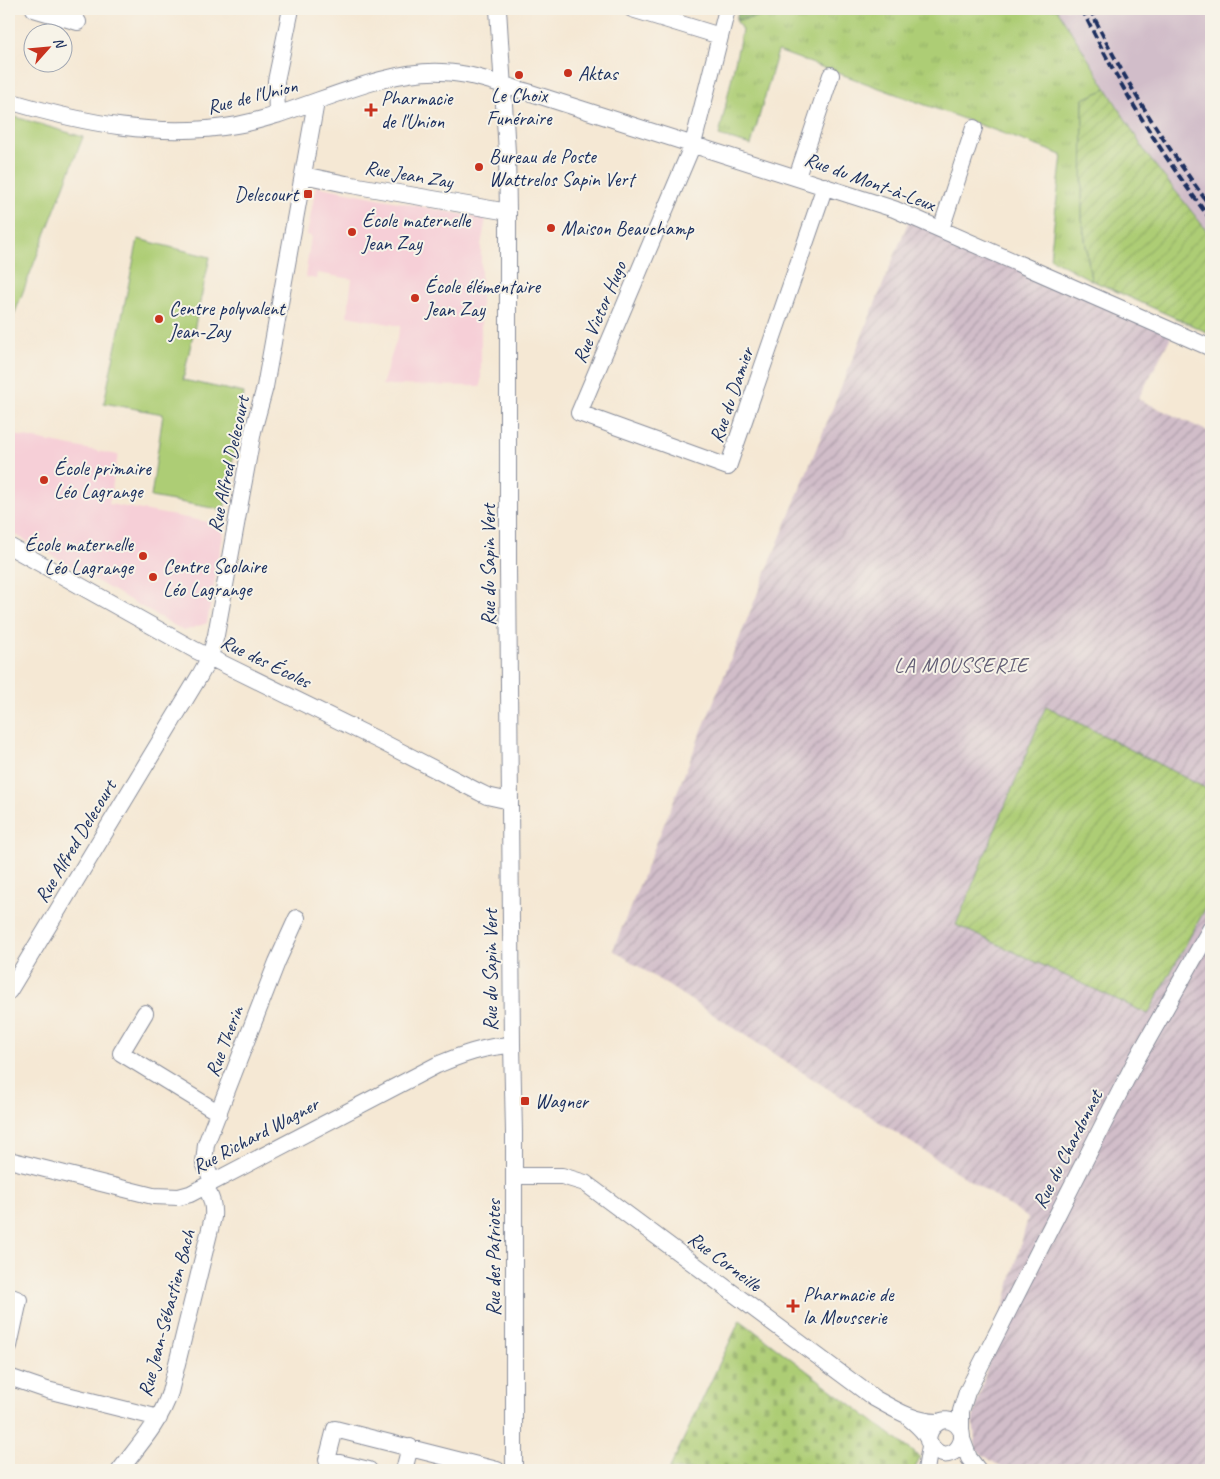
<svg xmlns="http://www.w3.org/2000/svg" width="1220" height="1479" viewBox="0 0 1220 1479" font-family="Caveat,sans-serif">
<defs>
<pattern id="industrial-furrows" width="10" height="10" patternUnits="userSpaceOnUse" patternTransform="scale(1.25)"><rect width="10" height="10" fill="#d1bdc9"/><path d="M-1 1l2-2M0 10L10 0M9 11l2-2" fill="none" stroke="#a99aa6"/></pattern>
<pattern id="grass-tufts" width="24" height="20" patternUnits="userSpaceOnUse" patternTransform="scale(1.25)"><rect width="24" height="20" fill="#adcd75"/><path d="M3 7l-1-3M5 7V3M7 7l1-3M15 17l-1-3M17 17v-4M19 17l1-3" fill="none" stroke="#94b068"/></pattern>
<pattern id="forest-firs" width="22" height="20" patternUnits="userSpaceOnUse" patternTransform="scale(1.25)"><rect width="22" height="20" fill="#8ab066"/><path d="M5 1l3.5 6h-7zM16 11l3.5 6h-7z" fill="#709057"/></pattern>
<pattern id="cemetery-stones" width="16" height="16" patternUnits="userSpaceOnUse" patternTransform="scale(1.25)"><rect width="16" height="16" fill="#adcd75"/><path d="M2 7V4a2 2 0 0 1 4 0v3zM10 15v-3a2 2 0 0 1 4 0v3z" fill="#94b068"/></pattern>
<pattern id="garden-furrows" width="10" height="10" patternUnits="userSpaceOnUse" patternTransform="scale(1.25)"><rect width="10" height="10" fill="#adcd75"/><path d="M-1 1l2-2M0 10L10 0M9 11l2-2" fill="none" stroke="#94b068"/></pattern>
</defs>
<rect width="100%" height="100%" fill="#f7f3e8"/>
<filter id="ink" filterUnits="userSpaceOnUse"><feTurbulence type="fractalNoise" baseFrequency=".02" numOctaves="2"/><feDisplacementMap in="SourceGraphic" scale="10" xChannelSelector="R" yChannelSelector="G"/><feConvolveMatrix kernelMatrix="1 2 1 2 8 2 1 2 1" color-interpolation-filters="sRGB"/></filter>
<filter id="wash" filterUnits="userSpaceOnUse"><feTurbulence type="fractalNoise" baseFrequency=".0096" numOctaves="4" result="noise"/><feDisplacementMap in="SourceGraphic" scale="20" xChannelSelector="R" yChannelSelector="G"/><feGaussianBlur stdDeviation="1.12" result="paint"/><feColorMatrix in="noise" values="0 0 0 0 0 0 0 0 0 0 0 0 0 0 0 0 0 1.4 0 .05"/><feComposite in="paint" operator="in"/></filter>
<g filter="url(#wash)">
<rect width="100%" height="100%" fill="#f5e8d4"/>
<path fill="#f6cfd7" d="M 316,186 L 486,219 L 481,245 L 481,386 L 382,385 L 401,326 L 347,316 L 352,279 L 317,273 L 316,279 L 305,277 L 311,236 L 307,235 Z
M 9,434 L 118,455 L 109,504 L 225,525 L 207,623 L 184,631 L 9,531 Z"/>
<path fill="url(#industrial-furrows)" d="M 909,220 L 1174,331 L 1138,399 L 1211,433 L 1211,1470 L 1005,1470 L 976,1450 L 973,1419 L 1028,1218 L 613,950 Z"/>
<path fill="#d1bdc9" d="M 1057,9 L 1211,9 L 1211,236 L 1147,155 Z"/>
<path fill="url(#grass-tufts)" stroke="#647e6a" d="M 818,9 L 1057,9 L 1107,89 L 1083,99 L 1082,218 L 1091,280 L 1050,258 L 1062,155 L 778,51 L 751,145 L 719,136 L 742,30 L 736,20 Z"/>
<path fill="url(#forest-firs)" stroke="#527062" d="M 739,9 L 818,9 L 736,20 Z"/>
<path fill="url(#cemetery-stones)" stroke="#647e6a" d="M 740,1320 L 920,1457 L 914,1470 L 669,1470 Z"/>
<path fill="#adcd75" stroke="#647e6a" d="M 9,115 L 83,137 L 9,328 Z
M 138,239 L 210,257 L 183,380 L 244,393 L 224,510 L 151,497 L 163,414 L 104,403 Z"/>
<path fill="url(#garden-furrows)" stroke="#647e6a" d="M 1107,89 L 1147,155 L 1211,236 L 1211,334 L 1091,280 L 1082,218 L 1083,99 Z
M 1046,706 L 1211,791 L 1211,898 L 1148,1014 L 956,925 Z"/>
</g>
<g filter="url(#ink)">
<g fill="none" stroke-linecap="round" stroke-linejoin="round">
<g stroke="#888c99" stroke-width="18">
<path id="minor" d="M 34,9 L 78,22
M 498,9 L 507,152 L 508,212 L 508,566 L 512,1045 L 514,1132 L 514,1470
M 632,9 L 720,36
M 727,9 L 693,144 L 579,413 L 728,467 L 825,186
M 9,101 C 82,123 160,139 237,125 C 303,113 376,69 442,72 C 472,73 502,85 531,93 L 894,209 L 1211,348
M 277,115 L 276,81 L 291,9
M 303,175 L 346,184 L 508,212
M 797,177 L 831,75
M 941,229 L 974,128
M 9,546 L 195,650 L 382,742 L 475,790 L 487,796 L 510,801
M 9,991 L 200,675 L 210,657 L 216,635 L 253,431 L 265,387 L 316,102
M 145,1013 L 121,1053 L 219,1113
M 9,1160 L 153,1196 L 179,1197 L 190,1194 L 437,1065 C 461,1055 485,1046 512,1045
M 514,1176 L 562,1176 L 585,1183 L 874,1398 C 894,1409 914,1422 938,1422
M 213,1182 L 204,1163 L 206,1144 L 277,962 L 297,918
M 9,1296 L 19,1300 L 9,1346
M 9,1377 L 47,1390 L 159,1418
M 909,1418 C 915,1423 921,1428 925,1434 C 930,1441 930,1449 939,1453 C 955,1460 970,1438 957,1425 C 944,1413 928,1426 928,1441
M 961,1431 L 961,1411 L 967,1392 L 1135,1062 L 1211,928
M 962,1439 L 969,1458 L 978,1470
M 120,1470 C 139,1445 161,1421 170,1392 L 213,1217 C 214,1204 211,1197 205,1186
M 369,1470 L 327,1460 L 335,1429 L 497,1470
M 404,1470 L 410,1447
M 926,1470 L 930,1446"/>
</g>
<use href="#minor" stroke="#fff" stroke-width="16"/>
<path stroke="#1b2f5e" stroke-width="4" stroke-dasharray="8 4" stroke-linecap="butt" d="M 1082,9 C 1118,84 1161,154 1211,220
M 1090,9 C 1123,79 1165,145 1211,207"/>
</g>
</g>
<g fill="#c8321e" stroke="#f7f3e8" stroke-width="2">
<circle cx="568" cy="73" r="5"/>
<circle cx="519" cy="75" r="5"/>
<path d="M368.5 102.5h5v5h5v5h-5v5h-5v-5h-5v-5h5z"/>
<circle cx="479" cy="167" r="5"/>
<rect x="303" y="189" width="10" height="10" rx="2.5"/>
<circle cx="551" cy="228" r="5"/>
<circle cx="352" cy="232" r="5"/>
<circle cx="415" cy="298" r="5"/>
<circle cx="159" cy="319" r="5"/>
<circle cx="44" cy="480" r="5"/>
<circle cx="143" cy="556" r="5"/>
<circle cx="153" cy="577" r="5"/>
<rect x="520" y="1096" width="10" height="10" rx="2.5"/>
<path d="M790.5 1298.5h5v5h5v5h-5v5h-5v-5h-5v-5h5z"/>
</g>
<g text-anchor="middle" stroke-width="4" stroke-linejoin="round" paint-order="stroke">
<g font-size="20" fill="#1b2f5e" stroke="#f7f3e8" text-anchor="start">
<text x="578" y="80">Aktas</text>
<text x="519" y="102" text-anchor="middle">Le Choix<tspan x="519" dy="23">Funéraire</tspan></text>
<text x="381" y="105">Pharmacie<tspan x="381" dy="23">de l'Union</tspan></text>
<text x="489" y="163">Bureau de Poste<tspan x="489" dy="23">Wattrelos Sapin Vert</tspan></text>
<text x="298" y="201" text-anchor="end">Delecourt</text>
<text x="362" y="227">École maternelle<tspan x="362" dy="23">Jean Zay</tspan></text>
<text x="561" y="235">Maison Beauchamp</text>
<text x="425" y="293">École élémentaire<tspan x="425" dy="23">Jean Zay</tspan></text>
<text x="169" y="315">Centre polyvalent<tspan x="169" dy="23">Jean-Zay</tspan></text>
<text x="54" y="475">École primaire<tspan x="54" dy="23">Léo Lagrange</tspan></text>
<text x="133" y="551" text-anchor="end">École maternelle<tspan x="133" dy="23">Léo Lagrange</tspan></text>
<text x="163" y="573">Centre Scolaire<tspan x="163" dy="23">Léo Lagrange</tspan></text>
<text x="535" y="1108">Wagner</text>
<text x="803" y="1301">Pharmacie de<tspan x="803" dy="23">la Mousserie</tspan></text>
</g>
<g font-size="20" fill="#1b2f5e" stroke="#f7f3e8">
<text transform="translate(252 96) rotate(-14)" y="7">Rue de l'Union</text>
<text transform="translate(409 174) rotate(10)" y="7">Rue Jean Zay</text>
<text transform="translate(870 181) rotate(20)" y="7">Rue du Mont-à-Leux</text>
<text transform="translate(599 312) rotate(-67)" y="7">Rue Victor Hugo</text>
<text transform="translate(731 395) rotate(-71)" y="7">Rue du Damier</text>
<text transform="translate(228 464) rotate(-78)" y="7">Rue Alfred Delecourt</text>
<text transform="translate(488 565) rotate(-90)" y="7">Rue du Sapin Vert</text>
<text transform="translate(266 661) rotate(26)" y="7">Rue des Écoles</text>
<text transform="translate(75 841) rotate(-59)" y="7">Rue Alfred Delecourt</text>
<text transform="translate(490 970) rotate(-90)" y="7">Rue du Sapin Vert</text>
<text transform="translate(224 1041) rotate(-69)" y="7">Rue Therin</text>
<text transform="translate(255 1135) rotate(-28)" y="7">Rue Richard Wagner</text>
<text transform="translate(1067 1149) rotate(-63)" y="7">Rue du Chardonnet</text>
<text transform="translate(493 1258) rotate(-90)" y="7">Rue des Patriotes</text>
<text transform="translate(725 1261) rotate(37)" y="7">Rue Corneille</text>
<text transform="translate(166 1313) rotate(-75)" y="7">Rue Jean-Sébastien Bach</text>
</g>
<g font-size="21" letter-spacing="1" fill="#625e75" stroke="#f7f3e8">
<text x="961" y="672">LA MOUSSERIE</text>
</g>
</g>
<rect width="1220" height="1479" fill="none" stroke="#f7f3e8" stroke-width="30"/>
<g transform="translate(48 48) rotate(63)"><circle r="24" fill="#f7f3e8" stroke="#9fa5b1"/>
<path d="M0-4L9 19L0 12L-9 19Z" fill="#c8321e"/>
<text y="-8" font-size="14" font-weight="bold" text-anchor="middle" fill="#1b2f5e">N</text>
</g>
</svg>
